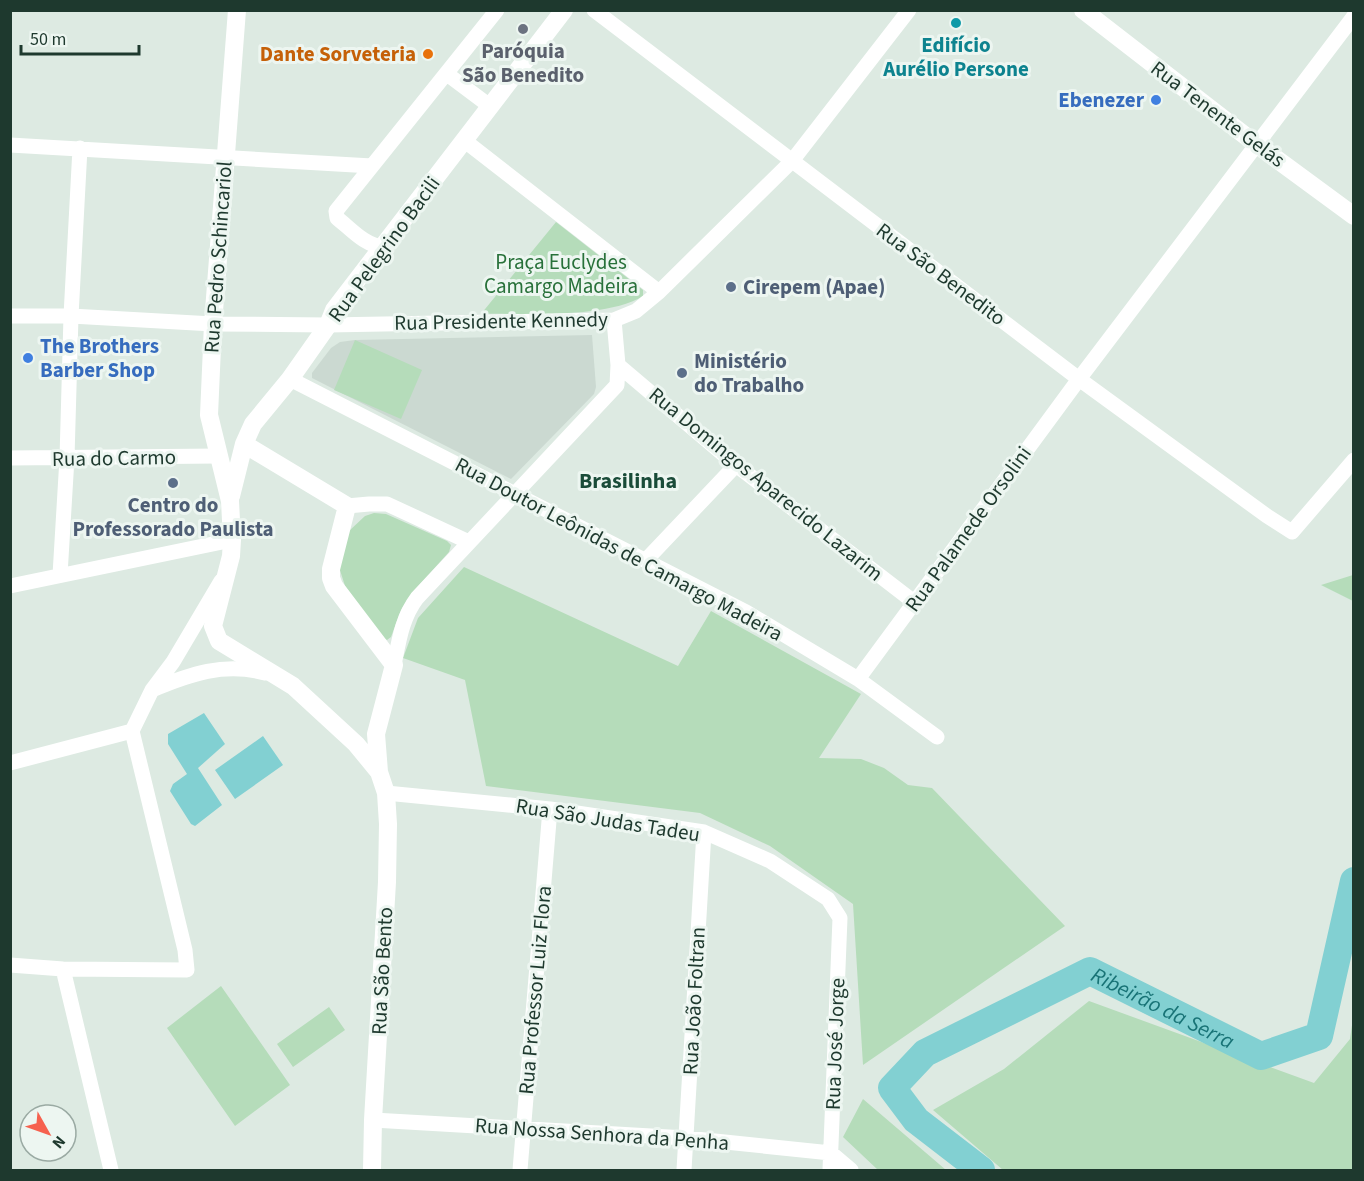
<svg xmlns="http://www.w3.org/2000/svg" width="1364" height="1181" viewBox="0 0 1364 1181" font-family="'Source Sans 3',sans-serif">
<rect width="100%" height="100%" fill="#ddeae2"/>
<path fill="#cbd9d1" d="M 592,335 L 596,387 L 594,394 L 511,479 L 312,378 L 312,373 L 331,348 L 340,342 L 355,340 Z"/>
<path fill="#b5dcba" d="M 556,222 L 643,290 L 643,296 C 605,319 527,313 481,314 Z
M 355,340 L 422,370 L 401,419 L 334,390 Z
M 374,513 L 386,514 L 447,541 L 451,545 L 449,552 L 412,593 L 401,610 L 391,637 L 387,640 L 383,638 L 345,586 L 339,567 L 349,531 L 365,516 Z
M 464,567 L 678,666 L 711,611 L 861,694 L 819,758 L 861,759 L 884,768 L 908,785 L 932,788 L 1065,926 L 863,1065 L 853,904 L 770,846 L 700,813 L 486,786 L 465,680 L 403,658 L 418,618 Z
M 1353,575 L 1353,601 L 1321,585 Z
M 221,986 L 290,1085 L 235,1126 L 167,1028 Z
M 1089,1001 L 1314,1083 L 1350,1039 L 1353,1018 L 1353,1170 L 1003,1170 L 933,1110 L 1004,1069 Z
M 329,1007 L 345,1030 L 293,1067 L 277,1044 Z
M 863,1099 L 946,1170 L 878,1170 L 843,1137 Z"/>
<path fill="#82d0d2" d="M 204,713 L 225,744 L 198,768 L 222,805 L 195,826 L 191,824 L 170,791 L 173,784 L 187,774 L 168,744 L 168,734 Z
M 263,736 L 283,765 L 235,799 L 215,770 Z"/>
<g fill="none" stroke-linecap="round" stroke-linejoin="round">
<path stroke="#82d0d2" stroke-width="28" id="s1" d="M 981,1170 L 916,1120 L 892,1088 L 925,1053 L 1090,971 L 1261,1056 L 1319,1036 L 1354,881"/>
<path stroke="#fff" stroke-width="15" d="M 594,10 L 1079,379 L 1267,516 L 1292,532 L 1354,460
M 447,74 L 491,107
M 465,141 L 659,292
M 10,145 L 372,166
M 384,247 C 365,246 351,229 337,218 L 336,211 L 497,10
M 10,316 L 71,316 L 213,324 L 328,325 L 614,320 L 636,311 L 659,292 L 792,161 L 909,10
M 618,365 L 736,465 L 914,602
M 290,379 L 746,612 L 858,679 L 937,737
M 10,458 L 218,456
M 347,506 L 369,504 L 387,504 L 469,542
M 646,560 L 736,465
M 60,575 L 67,458 L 71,316 L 80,148
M 10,586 L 232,540
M 394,665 C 399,640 402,618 417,598 L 617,385 L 618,365 L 614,320
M 858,679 L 1079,379 L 1354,16
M 152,690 C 190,674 224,662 265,673
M 10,763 L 132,731
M 386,793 L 550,809 L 704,832 L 770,861 L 828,899 L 840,918 L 830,1170
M 10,965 L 63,969 L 187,970 L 185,950 L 132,731 L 152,690 L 173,662 L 221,581
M 63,969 L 111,1170
M 373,1120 L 686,1138 L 831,1153
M 831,1153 L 851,1170
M 520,1170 L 550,809
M 684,1170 L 704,832"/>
<path stroke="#fff" stroke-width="18" d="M 237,10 L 213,324 L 209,415 L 230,501 L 232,540 L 231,556 L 213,626 L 219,641 L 293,686 L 356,744 L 379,772
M 1083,10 L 1256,144 L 1354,216
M 244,444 L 347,506 L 331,569 L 331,578 L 334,586 L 394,665 L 376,734 L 379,772 L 386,793 L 388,824 L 387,882 L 373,1120 L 372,1170
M 231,496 L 244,444 L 253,424 L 290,379 L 328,325 L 334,310 L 564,10"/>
</g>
<circle fill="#0f9aa8" stroke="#edf6f1" stroke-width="2" cx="956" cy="23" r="6"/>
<circle fill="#6b7280" stroke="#edf6f1" stroke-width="2" cx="523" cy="29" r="6"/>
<circle fill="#e8710a" stroke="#edf6f1" stroke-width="2" cx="428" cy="54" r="6"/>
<g fill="#3f7fe0" stroke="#edf6f1" stroke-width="2">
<circle cx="1156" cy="100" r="6"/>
<circle cx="28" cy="358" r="6"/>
</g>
<g fill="#5c6f8a" stroke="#edf6f1" stroke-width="2">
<circle cx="731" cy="287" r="6"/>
<circle cx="682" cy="373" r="6"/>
<circle cx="173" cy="483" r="6"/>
</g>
<g text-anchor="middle" stroke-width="6" stroke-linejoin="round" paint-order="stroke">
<g font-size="21" font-weight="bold" fill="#0d838f" stroke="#edf6f1">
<text x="956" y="52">Edifício<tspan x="956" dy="24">Aurélio Persone</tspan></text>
</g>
<g font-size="21" font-weight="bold" fill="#5b616d" stroke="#edf6f1">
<text x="523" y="58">Paróquia<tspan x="523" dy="24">São Benedito</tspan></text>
</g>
<g font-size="21" font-weight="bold" fill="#c56008" stroke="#edf6f1" text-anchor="end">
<text x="416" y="61">Dante Sorveteria</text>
</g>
<g font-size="21" font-weight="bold" fill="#366cbe" stroke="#edf6f1" text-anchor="end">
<text x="1144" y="107">Ebenezer</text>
<text x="40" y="353" text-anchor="start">The Brothers<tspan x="40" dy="24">Barber Shop</tspan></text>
</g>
<g font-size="21" fill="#1e392e" stroke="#edf6f1">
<text transform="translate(1218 114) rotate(37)" y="7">Rua Tenente Gelás</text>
<text transform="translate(384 249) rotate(-54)" y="7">Rua Pelegrino Bacili</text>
<text transform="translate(218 257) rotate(-86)" y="7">Rua Pedro Schincariol</text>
<text transform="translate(941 274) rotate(37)" y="7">Rua São Benedito</text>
<text transform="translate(501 321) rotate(-1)" y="7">Rua Presidente Kennedy</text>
<text transform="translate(114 458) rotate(-1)" y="7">Rua do Carmo</text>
<text transform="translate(766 484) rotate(39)" y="7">Rua Domingos Aparecido Lazarim</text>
<text transform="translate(968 529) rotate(-54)" y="7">Rua Palamede Orsolini</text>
<text transform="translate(619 549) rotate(28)" y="7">Rua Doutor Leônidas de Camargo Madeira</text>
<text transform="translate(608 820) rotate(9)" y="7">Rua São Judas Tadeu</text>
<text transform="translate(382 971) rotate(-87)" y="7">Rua São Bento</text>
<text transform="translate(535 990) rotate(-85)" y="7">Rua Professor Luiz Flora</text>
<text transform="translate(694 1001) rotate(-87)" y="7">Rua João Foltran</text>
<text transform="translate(835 1044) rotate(-88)" y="7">Rua José Jorge</text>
<text transform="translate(602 1134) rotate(4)" y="7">Rua Nossa Senhora da Penha</text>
</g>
<g font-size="21" fill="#28713a" stroke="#edf6f1">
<text x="561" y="269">Praça Euclydes<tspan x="561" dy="24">Camargo Madeira</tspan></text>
</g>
<g font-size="21" font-weight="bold" fill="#4e5e75" stroke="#edf6f1" text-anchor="start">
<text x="743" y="294">Cirepem (Apae)</text>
<text x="694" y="368">Ministério<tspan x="694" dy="24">do Trabalho</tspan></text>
<text x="173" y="512" text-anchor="middle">Centro do<tspan x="173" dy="24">Professorado Paulista</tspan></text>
</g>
<g font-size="22" font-weight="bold" fill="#1a4c39" stroke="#edf6f1">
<text x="628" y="488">Brasilinha</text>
</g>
<g font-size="22" font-style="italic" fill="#187376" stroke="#edf6f1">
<text dy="8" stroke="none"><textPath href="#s1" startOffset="436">Ribeirão da Serra</textPath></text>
</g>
</g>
<rect width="1364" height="1181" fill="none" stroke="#1e392e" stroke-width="24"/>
<g transform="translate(48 1133) rotate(130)"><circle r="28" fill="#edf6f1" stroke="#9aaaa3" stroke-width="1.5"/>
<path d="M0-4.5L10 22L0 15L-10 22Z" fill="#f6614f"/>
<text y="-9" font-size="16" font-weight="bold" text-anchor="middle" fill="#1e392e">N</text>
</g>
<path d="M21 45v9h118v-9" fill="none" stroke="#1e392e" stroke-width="3"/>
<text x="30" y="45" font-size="18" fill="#1e392e" stroke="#edf6f1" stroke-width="4.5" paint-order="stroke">50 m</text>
</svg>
